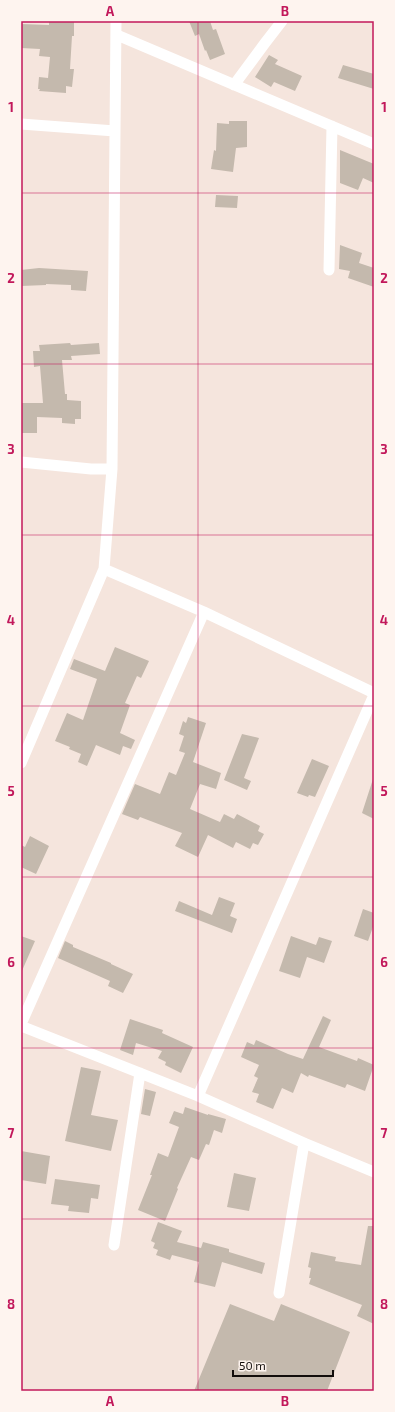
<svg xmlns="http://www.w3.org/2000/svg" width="395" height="1412" viewBox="0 0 395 1412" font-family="'Exo 2',sans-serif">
<rect width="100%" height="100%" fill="#f5e5dd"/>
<path fill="#c4b9ad" d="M 49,21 L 74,21 L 74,36 L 72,36 L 70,69 L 74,69 L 72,87 L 66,86 L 66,93 L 39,91 L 40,89 L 38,89 L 39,77 L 48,78 L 50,57 L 39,56 L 40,49 L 21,48 L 21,24 L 49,25 Z
M 189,21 L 210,21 L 213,30 L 216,29 L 225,54 L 210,60 L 206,50 L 205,51 L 199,34 L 195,36 Z
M 269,55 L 278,60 L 275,64 L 302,76 L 295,91 L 274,82 L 271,87 L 255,77 Z
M 343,65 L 374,74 L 374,89 L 338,78 Z
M 229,121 L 247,121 L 247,147 L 236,148 L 233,172 L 211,169 L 214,150 L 216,151 L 217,123 L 229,124 Z
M 340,150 L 374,164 L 374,183 L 363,178 L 358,190 L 340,183 Z
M 216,195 L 238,196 L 237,208 L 215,207 Z
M 340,245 L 362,253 L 359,263 L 374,268 L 374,287 L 348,278 L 350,271 L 339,269 Z
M 39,268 L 88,271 L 86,291 L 71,290 L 71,285 L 46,284 L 46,285 L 21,286 L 21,270 Z
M 70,343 L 71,345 L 99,343 L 100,354 L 71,356 L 72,360 L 62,360 L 65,394 L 67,394 L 67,400 L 81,401 L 81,419 L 75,419 L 75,424 L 62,423 L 62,418 L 37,417 L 37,433 L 21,433 L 21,403 L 43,403 L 40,366 L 34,367 L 33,351 L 40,351 L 39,345 Z
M 115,647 L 149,661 L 141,678 L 137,676 L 125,703 L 130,705 L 120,733 L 135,740 L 131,749 L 123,746 L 120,755 L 96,745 L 87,766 L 78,762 L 81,754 L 69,749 L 70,747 L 55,741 L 67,713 L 83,720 L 97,679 L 70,669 L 74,659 L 105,671 Z
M 188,717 L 206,723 L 193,762 L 221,773 L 216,789 L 200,784 L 190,809 L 220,822 L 224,814 L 234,819 L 237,814 L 260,826 L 258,831 L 264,834 L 258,845 L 253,843 L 250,849 L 236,842 L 233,848 L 208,835 L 198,857 L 175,846 L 182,833 L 140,817 L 138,820 L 122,814 L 135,784 L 160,794 L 169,772 L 176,775 L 185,753 L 179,751 L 184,736 L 179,734 L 183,721 L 186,723 Z
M 242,734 L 259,738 L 244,778 L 251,781 L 247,790 L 224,780 Z
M 312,759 L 329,766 L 315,797 L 309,795 L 308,797 L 297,793 Z
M 373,779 L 374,779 L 374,819 L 362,813 Z
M 30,836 L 49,846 L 36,874 L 21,867 L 21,845 L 25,847 Z
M 219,897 L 235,903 L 230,916 L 237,919 L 232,933 L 175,911 L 179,901 L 212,915 Z
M 363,909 L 374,913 L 374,924 L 368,941 L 354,936 Z
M 21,936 L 35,941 L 21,973 Z
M 291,936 L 316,945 L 319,937 L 332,941 L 324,963 L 307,957 L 300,978 L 279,971 Z
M 65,941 L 73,945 L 73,947 L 111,963 L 111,964 L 133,974 L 123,993 L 108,986 L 110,981 L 58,958 Z
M 323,1016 L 331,1020 L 319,1047 L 357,1061 L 358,1058 L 374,1065 L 365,1091 L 347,1084 L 345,1088 L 309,1075 L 308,1077 L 301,1073 L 293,1093 L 282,1088 L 273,1109 L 256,1102 L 259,1094 L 252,1092 L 258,1078 L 254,1076 L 259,1065 L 241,1057 L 247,1042 L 254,1045 L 256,1040 L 288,1054 L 303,1059 Z
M 130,1019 L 163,1030 L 162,1033 L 193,1047 L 181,1073 L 165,1065 L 166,1062 L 158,1058 L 162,1051 L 136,1043 L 133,1055 L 120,1050 Z
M 81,1067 L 101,1071 L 91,1115 L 118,1120 L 111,1151 L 65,1141 Z
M 145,1089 L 156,1092 L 150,1116 L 141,1114 Z
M 185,1107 L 208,1115 L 208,1114 L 226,1119 L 222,1133 L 214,1130 L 209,1145 L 206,1144 L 199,1160 L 191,1157 L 177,1188 L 178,1189 L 165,1221 L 138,1210 L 152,1175 L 150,1175 L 158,1153 L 168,1157 L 179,1127 L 169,1123 L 174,1111 L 183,1114 Z
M 21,1151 L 50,1156 L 46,1184 L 21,1180 Z
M 234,1173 L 256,1178 L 249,1211 L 227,1207 Z
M 55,1179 L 100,1185 L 98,1199 L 91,1198 L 89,1213 L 68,1211 L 69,1206 L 51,1204 Z
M 158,1222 L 182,1231 L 177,1242 L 201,1248 L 203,1242 L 229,1249 L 229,1252 L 265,1263 L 262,1274 L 222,1262 L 215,1287 L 194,1282 L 199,1262 L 172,1255 L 170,1260 L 156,1255 L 158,1250 L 153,1248 L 155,1243 L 151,1241 Z
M 368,1226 L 374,1226 L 374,1324 L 357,1316 L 362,1305 L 309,1284 L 311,1278 L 309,1278 L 311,1268 L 308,1267 L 311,1252 L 336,1257 L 335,1261 L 361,1265 Z
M 230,1304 L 274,1321 L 281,1304 L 350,1332 L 327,1391 L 194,1391 Z"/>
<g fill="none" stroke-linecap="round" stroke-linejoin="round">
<path stroke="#fff" stroke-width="11" d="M 117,35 L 374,144
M 234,85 L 265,43 L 282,21
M 21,124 L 115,131
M 329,270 L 332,126
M 21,462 L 91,469 L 112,469
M 104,569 L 204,612 L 374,693
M 21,763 L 104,569 L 112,469 L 116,21
M 21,1024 L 204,612
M 21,1026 L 198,1096 L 304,1143 L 374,1172
M 198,1096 L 374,695
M 114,1245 L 140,1073
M 279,1293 L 304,1143"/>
</g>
<path fill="none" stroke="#c2185b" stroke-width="1" stroke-opacity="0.55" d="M 198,21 L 198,1391M 21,193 L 374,193M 21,364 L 374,364M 21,535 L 374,535M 21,706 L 374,706M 21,877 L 374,877M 21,1048 L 374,1048M 21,1219 L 374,1219"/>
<rect width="395" height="1412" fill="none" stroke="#fef4ef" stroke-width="44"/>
<path d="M233 1370v6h100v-6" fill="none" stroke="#120d0b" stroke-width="2"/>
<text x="239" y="1370" font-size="12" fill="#120d0b" stroke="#fef4ef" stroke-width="3" paint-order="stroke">50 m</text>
<rect x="22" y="22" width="351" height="1368" fill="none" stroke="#c2185b" stroke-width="1.5"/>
<g font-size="13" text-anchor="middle" font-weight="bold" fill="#c2185b">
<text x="110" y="16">A</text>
<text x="285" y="16">B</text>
<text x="11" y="112">1</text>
<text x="384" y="112">1</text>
<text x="11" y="283">2</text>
<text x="384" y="283">2</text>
<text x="11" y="454">3</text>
<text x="384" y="454">3</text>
<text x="11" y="625">4</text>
<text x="384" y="625">4</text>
<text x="11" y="796">5</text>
<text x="384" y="796">5</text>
<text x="11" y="967">6</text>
<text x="384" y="967">6</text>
<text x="11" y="1138">7</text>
<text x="384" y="1138">7</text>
<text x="11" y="1309">8</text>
<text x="384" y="1309">8</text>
<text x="110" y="1406">A</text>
<text x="285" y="1406">B</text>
</g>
</svg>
